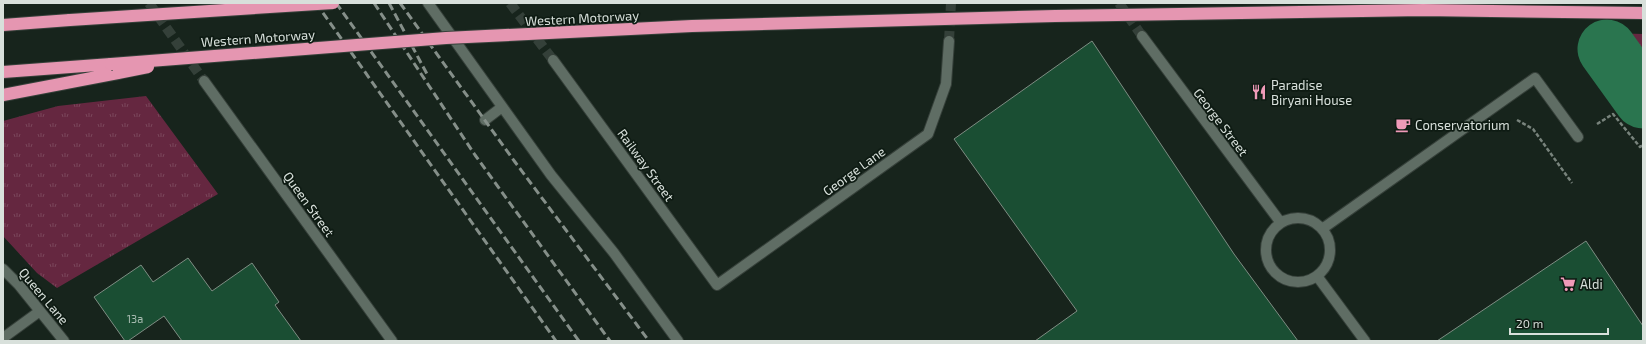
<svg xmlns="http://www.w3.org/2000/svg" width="1646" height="344" viewBox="0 0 1646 344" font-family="'Exo 2',sans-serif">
<defs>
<pattern id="park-tufts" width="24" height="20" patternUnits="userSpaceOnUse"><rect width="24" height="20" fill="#652740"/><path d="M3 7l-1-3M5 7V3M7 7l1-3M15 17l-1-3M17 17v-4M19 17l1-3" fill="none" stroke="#7a465b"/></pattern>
</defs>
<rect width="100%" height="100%" fill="#17241c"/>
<path fill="url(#park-tufts)" d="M 1607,33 L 1643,34 L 1643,71 Z
M 146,96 L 218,194 L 57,288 L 37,273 L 3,236 L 3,121 L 58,106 Z"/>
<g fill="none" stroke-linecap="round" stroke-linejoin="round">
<path stroke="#2a754f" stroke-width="59" d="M 1607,49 L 1643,99"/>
</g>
<path fill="#1a4e33" stroke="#7e8d83" d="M 1092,41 L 1234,254 L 1298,341 L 1035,341 L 1077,311 L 954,139 Z
M 1586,241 L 1643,326 L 1643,341 L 1437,341 Z
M 188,258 L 212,291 L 252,263 L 279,302 L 275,305 L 301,341 L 182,341 L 164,316 L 128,341 L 125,341 L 94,297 L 141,265 L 153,282 Z"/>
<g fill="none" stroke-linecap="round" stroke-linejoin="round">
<path stroke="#344039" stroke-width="10" stroke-dasharray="10 5" stroke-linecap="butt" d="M 149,3 L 204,81
M 510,3 L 553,60
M 1119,3 L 1142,36
M 949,41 L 951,3"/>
<g stroke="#36403a" stroke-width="12">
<path id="minor" d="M 428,3 L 551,175 L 614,253 L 678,341
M 1142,36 L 1281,223
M 553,60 L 717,285 L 928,134 L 946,84 L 949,41
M 204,81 L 392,341
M 485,120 L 502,107
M1266 250a32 32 0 1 1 64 0a32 32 0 1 1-64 0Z
M 1322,229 L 1535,78 L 1578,137
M 3,269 L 19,285 L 64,341
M 1317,276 L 1365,341
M 3,338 L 40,311"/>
</g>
<g stroke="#36403a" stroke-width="14">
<path id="highway" d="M 3,25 L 70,20
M 3,72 L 111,64
M 3,95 L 118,73"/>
</g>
<path stroke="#78837c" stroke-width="2.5" stroke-dasharray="4 2" stroke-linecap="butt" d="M 1517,120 L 1533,129 L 1572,183
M 1597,124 L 1613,114 L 1640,147 L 1643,145"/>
<use href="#minor" stroke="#5f6d64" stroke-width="10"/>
<use href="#highway" stroke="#e596b1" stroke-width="12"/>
<path stroke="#858f89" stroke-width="3" stroke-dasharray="8 4" stroke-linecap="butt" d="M 316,3 L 556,341
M 336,3 L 579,341
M 374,3 L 475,155 L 610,341
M 389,3 L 427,74
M 400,3 L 515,162 L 649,341"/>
<g stroke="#36403a" stroke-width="14" stroke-linecap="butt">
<path id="highway-bridge" d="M 70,20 L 333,3
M 111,64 L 446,38 L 692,26 L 1055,16 L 1423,10 L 1643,13
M 118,73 L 148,67"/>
</g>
<use href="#highway-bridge" stroke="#e596b1" stroke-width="12"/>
</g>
<defs>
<g id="restaurant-bare" transform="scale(1.2)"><path d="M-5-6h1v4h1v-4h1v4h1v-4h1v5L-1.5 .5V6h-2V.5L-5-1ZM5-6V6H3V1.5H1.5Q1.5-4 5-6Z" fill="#ef9ab8" stroke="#0e1b13" stroke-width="2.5" paint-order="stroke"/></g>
<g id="cafe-bare" transform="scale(1.2)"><path d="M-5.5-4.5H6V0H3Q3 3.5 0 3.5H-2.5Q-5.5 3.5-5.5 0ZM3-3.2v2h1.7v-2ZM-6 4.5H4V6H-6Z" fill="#ef9ab8" stroke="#0e1b13" stroke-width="2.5" paint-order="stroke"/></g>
<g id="supermarket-bare" transform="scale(1.2)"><path d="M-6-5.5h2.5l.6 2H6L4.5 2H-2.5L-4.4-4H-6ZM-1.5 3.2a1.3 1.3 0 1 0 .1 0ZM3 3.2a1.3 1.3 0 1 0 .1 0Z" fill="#ef9ab8" stroke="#0e1b13" stroke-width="2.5" paint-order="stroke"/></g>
</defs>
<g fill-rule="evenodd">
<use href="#restaurant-bare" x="1259" y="92"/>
<use href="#cafe-bare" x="1403" y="125"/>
<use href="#supermarket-bare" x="1568" y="284"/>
</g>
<g text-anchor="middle" stroke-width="3.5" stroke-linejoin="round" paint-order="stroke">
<g font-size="11" fill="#a8bcb1">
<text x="135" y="323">13a</text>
</g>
<g font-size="13" fill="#d8e0db" stroke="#0e1b13">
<text transform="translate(582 18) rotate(-3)" y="5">Western Motorway</text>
<text transform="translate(258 38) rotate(-4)" y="5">Western Motorway</text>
<text transform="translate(1221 122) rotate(53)" y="5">George Street</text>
<text transform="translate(646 165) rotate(54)" y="5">Railway Street</text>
<text transform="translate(854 171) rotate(-36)" y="5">George Lane</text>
<text transform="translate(309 204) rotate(54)" y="5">Queen Street</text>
<text transform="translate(44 296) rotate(50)" y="5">Queen Lane</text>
</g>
<g font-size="13" fill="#d8e0db" stroke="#0e1b13" text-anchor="start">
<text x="1271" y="90">Paradise<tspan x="1271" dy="15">Biryani House</tspan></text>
<text x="1415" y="130">Conservatorium</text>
<text x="1580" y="289">Aldi</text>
</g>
</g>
<rect width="1646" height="344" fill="none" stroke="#d8e0db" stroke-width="8"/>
<path d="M1510 328v6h98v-6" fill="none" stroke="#d8e0db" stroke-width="2"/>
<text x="1516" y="328" font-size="12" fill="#d8e0db" stroke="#0e1b13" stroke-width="3" paint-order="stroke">20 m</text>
</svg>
